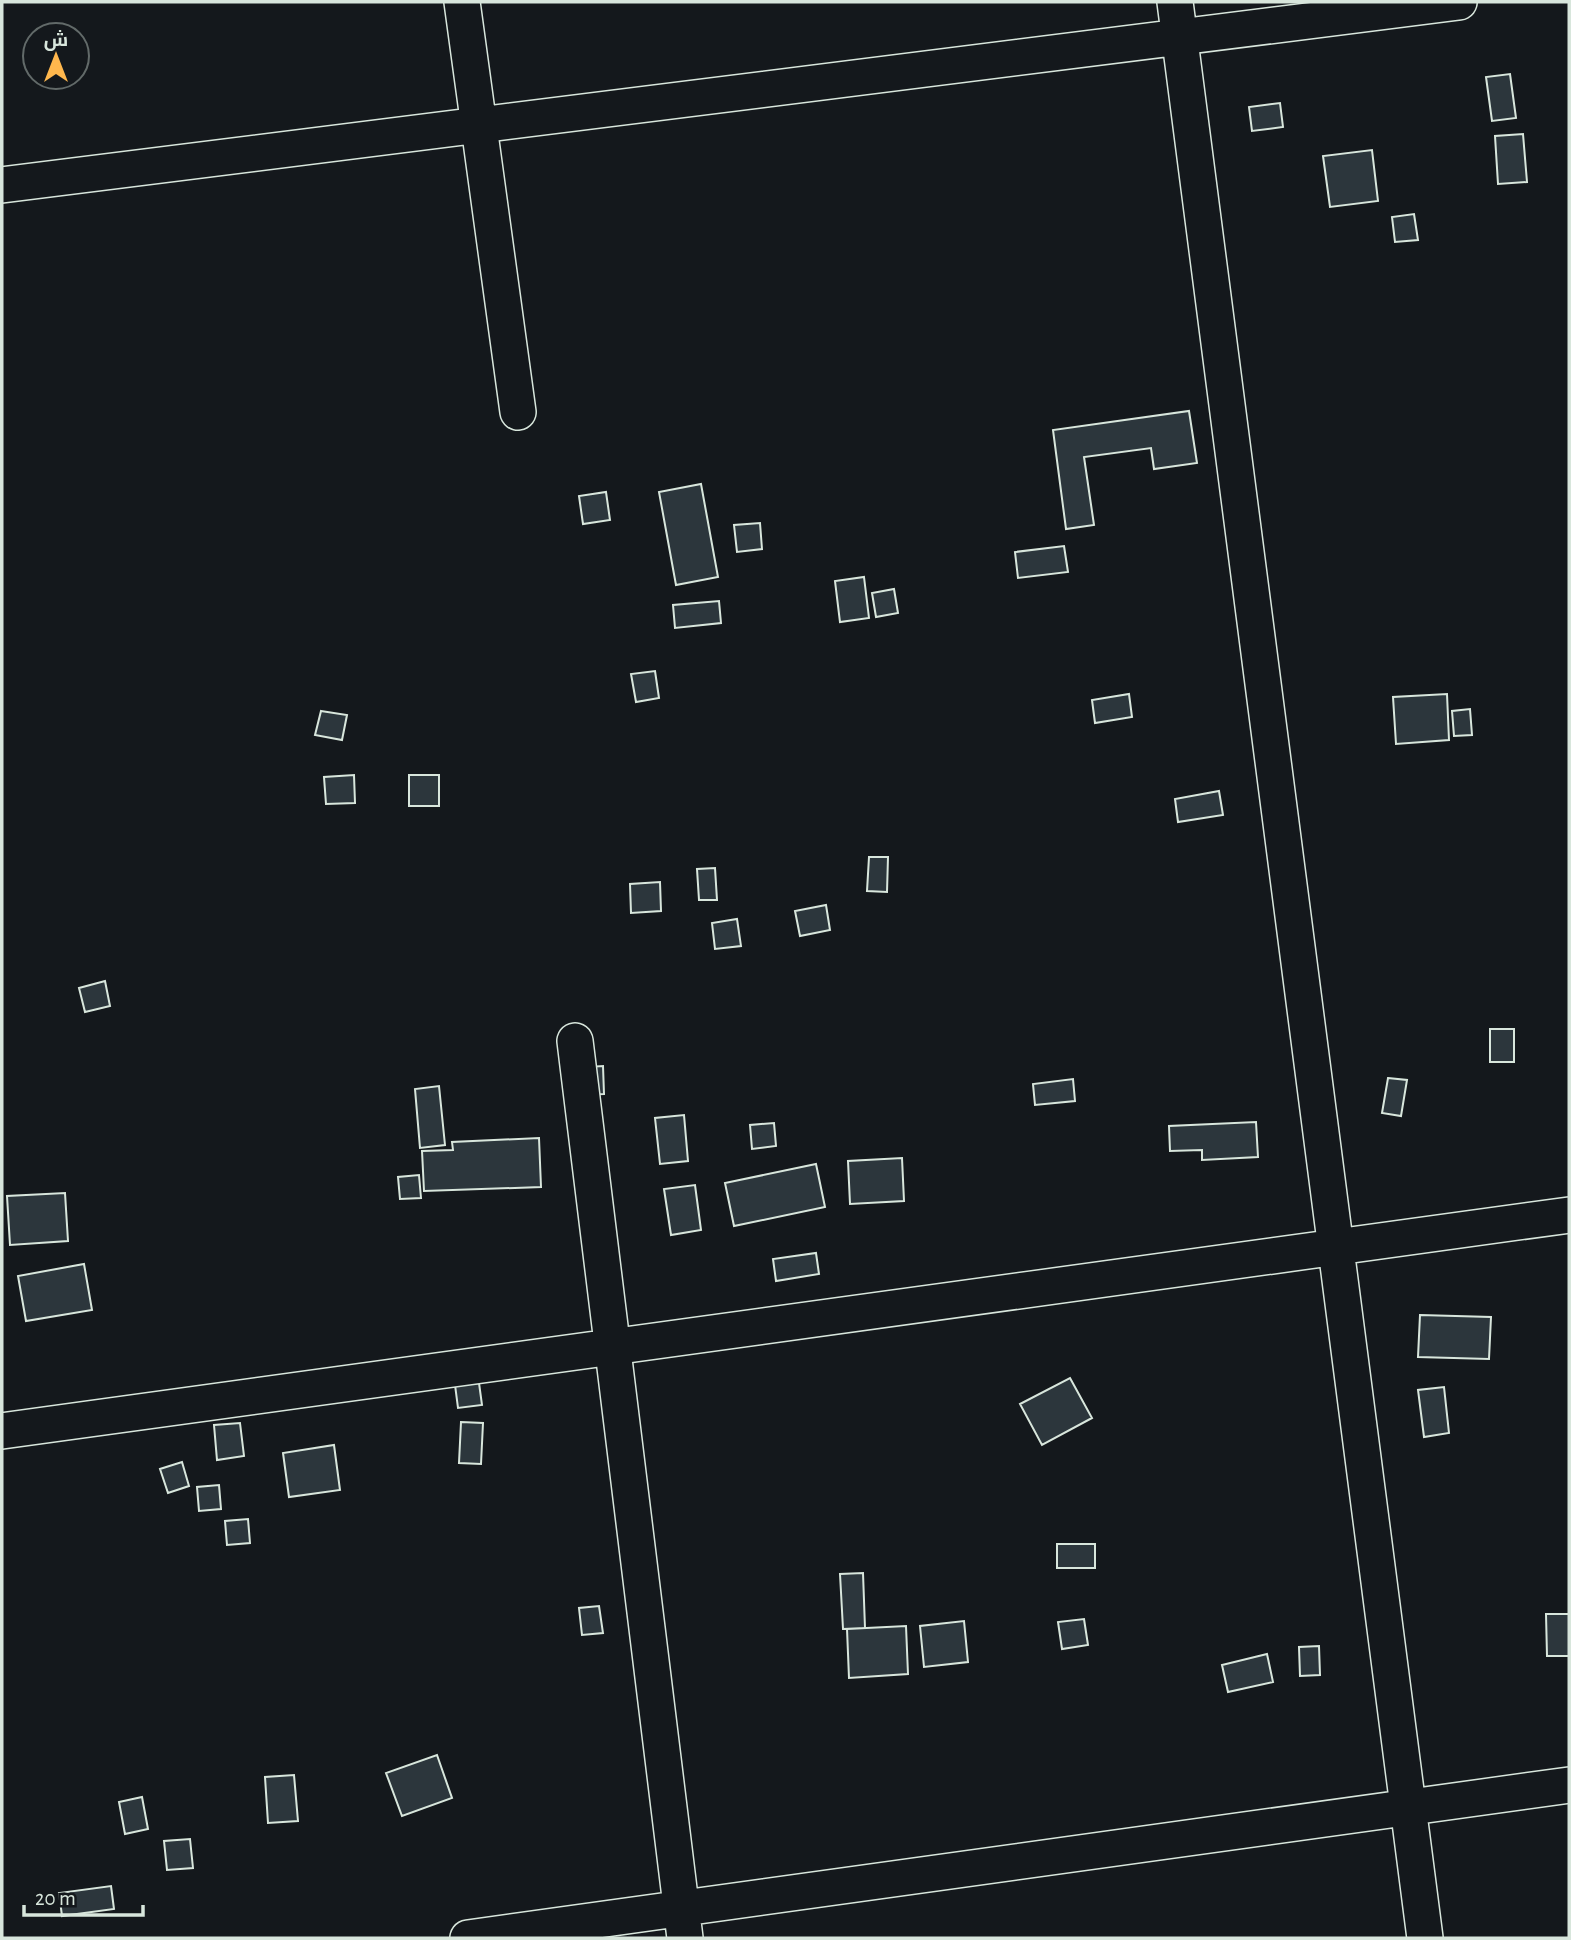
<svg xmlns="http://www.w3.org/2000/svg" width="1571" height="1940" viewBox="0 0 1571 1940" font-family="'Alegreya Sans',Cairo,sans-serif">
<rect width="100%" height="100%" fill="#14181c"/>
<path fill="#2c363c" stroke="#d8e6dc" stroke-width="2" d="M 1510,74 L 1516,118 L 1492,121 L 1486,77 Z
M 1280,103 L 1283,127 L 1252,131 L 1249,107 Z
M 1523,134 L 1527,182 L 1498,184 L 1495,136 Z
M 1372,150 L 1378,201 L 1330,207 L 1323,156 Z
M 1414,214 L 1418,240 L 1395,242 L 1392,217 Z
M 1189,411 L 1197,463 L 1154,469 L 1151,448 L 1084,457 L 1094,525 L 1066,529 L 1053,430 Z
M 701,484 L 718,577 L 676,585 L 659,492 Z
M 606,492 L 610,520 L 583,524 L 579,496 Z
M 760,523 L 762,549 L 737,552 L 734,525 Z
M 1064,546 L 1068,572 L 1018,578 L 1015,552 Z
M 864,577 L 869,618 L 840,622 L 835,581 Z
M 894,589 L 898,613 L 876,617 L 872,593 Z
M 719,601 L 721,623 L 675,628 L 673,605 Z
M 655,671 L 659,698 L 636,702 L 631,674 Z
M 1129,694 L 1132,717 L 1095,723 L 1092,700 Z
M 1447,694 L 1449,740 L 1396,744 L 1393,697 Z
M 1470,709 L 1472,735 L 1454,736 L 1452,711 Z
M 321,711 L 347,715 L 342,740 L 315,735 Z
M 354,775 L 355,803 L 326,804 L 324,777 Z
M 409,775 L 439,775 L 439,806 L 409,806 Z
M 1219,791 L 1223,815 L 1178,822 L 1175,799 Z
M 869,857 L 888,857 L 887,892 L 867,891 Z
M 715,868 L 717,900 L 699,900 L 697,869 Z
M 660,882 L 661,911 L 631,913 L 630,884 Z
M 826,905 L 830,930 L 800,936 L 795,911 Z
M 737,919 L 741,946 L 715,949 L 712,923 Z
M 105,981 L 110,1006 L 85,1012 L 79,988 Z
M 1490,1029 L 1514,1029 L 1514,1062 L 1490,1062 Z
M 603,1066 L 604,1094 L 573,1095 L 572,1068 Z
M 1388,1078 L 1407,1080 L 1401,1116 L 1382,1113 Z
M 1073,1079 L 1075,1101 L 1035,1105 L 1033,1084 Z
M 439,1086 L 445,1145 L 420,1148 L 415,1089 Z
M 684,1115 L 688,1161 L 660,1164 L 655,1118 Z
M 1256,1122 L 1258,1157 L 1202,1160 L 1202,1150 L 1170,1151 L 1169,1126 Z
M 774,1123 L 776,1146 L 752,1149 L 750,1125 Z
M 539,1138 L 541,1187 L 424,1191 L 422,1151 L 453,1150 L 452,1142 Z
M 902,1158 L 904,1201 L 850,1204 L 848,1161 Z
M 816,1164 L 825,1207 L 734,1226 L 725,1183 Z
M 419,1175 L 421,1198 L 400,1199 L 398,1177 Z
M 695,1185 L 701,1230 L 671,1235 L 664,1189 Z
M 65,1193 L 68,1241 L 10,1245 L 7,1196 Z
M 816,1253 L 819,1274 L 776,1281 L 773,1259 Z
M 84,1264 L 92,1310 L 26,1321 L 18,1276 Z
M 1420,1315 L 1491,1317 L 1489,1359 L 1418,1357 Z
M 1070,1378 L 1092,1418 L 1042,1445 L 1020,1404 Z
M 479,1383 L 482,1405 L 458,1408 L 455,1385 Z
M 1444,1387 L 1449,1433 L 1424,1437 L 1418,1390 Z
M 461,1422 L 483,1423 L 481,1464 L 459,1463 Z
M 240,1423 L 244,1456 L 217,1460 L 214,1425 Z
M 334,1445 L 340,1490 L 289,1497 L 283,1453 Z
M 182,1462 L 189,1486 L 168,1493 L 160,1469 Z
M 219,1485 L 221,1509 L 199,1511 L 197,1487 Z
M 248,1519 L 250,1543 L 227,1545 L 225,1521 Z
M 1057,1544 L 1095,1544 L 1095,1568 L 1057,1568 Z
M 863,1573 L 865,1628 L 843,1629 L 840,1574 Z
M 599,1606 L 603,1633 L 582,1635 L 579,1608 Z
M 1546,1614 L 1569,1614 L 1569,1656 L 1547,1656 Z
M 1084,1619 L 1088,1645 L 1062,1649 L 1058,1622 Z
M 964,1621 L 968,1662 L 924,1667 L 920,1626 Z
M 906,1626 L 908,1674 L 849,1678 L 847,1629 Z
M 1319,1646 L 1320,1675 L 1300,1676 L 1299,1647 Z
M 1267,1654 L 1273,1682 L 1228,1692 L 1222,1665 Z
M 437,1755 L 452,1798 L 402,1816 L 386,1773 Z
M 294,1775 L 298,1821 L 268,1823 L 265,1777 Z
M 142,1797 L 148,1829 L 125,1834 L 119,1802 Z
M 190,1839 L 193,1868 L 167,1870 L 164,1841 Z
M 111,1886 L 114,1909 L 62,1916 L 59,1893 Z"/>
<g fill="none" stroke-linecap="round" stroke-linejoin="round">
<g stroke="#d8e6dc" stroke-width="38">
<path id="minor" d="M 462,2 L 518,412
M 1175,2 L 1425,1938
M 2,185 L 1459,2
M 575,1041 L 685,1938
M 2,1431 L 1569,1215
M 468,1938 L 1569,1785"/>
</g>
<use href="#minor" stroke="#14181c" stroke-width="35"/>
</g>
<rect width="1571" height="1940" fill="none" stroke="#d8e6dc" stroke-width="7"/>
<g transform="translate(56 56)"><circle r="33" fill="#14181c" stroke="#626a69" stroke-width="2"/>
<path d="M0-5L12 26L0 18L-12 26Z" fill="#ffb74d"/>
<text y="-10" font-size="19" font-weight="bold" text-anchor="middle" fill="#d8e6dc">ش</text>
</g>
<path d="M24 1905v10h119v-10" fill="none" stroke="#d8e6dc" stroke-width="3.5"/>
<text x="35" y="1905" font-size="21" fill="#d8e6dc" stroke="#14181c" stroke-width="5" paint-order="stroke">20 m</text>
</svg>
